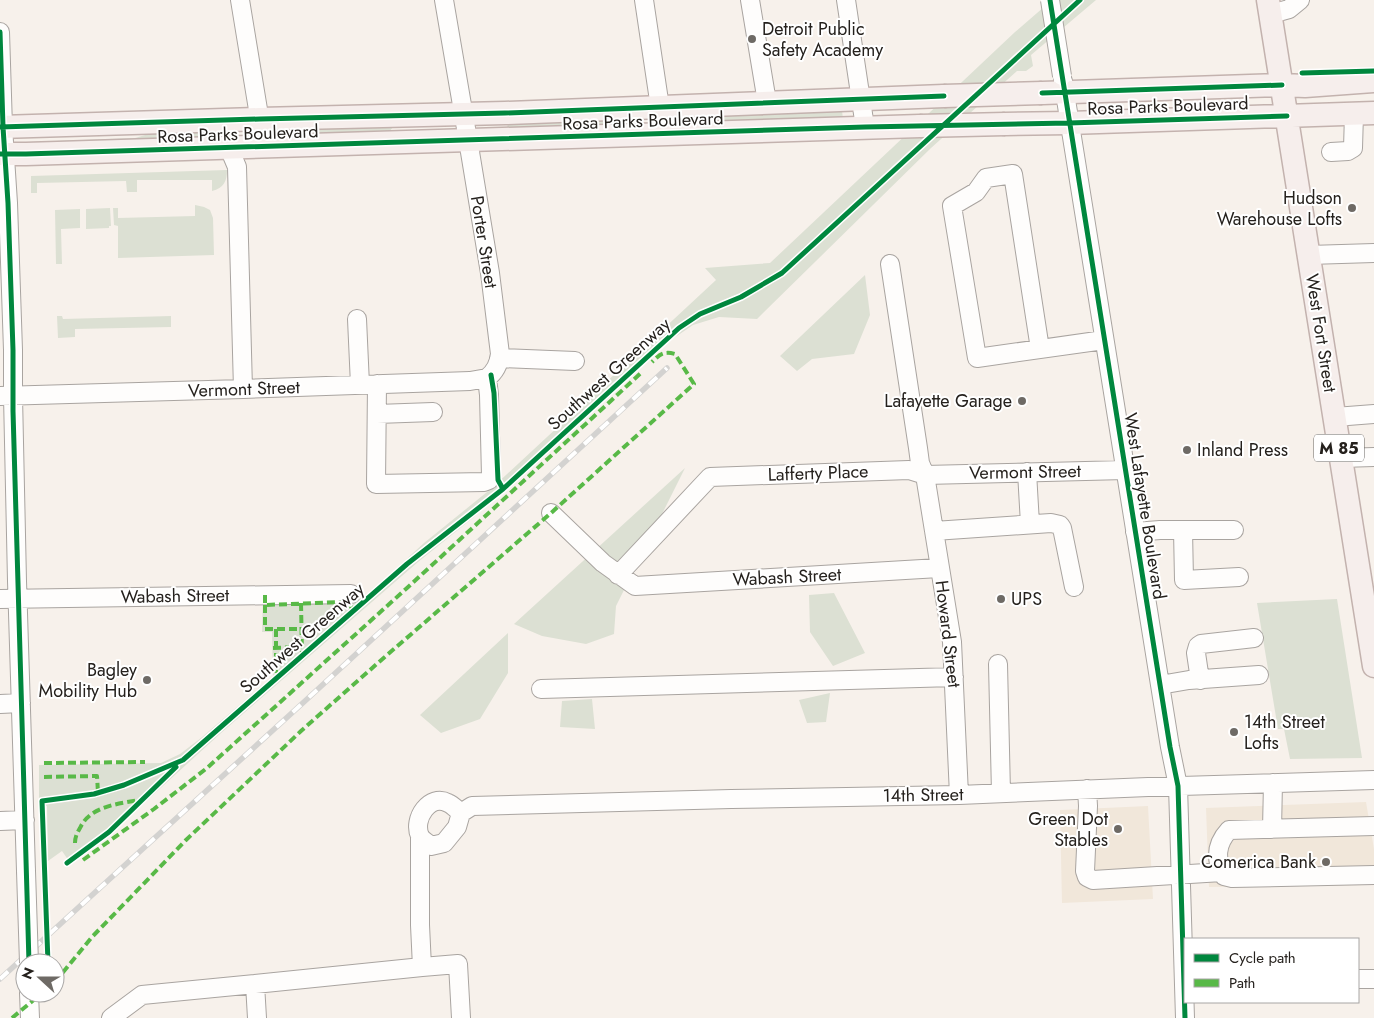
<svg xmlns="http://www.w3.org/2000/svg" width="1374" height="1018" viewBox="0 0 1374 1018" font-family="Jost,sans-serif">
<rect width="100%" height="100%" fill="#f7f1eb"/>
<path fill="#f1e7da" d="M 1366,802 L 1374,849 L 1374,885 L 1209,887 L 1206,808 Z
M 1148,806 L 1153,899 L 1062,903 L 1060,810 Z"/>
<path fill="#dce0d3" d="M 1052,0 L 1096,0 L 1031,55 L 1033,66 L 1026,71 L 1017,71 L 931,148 L 757,319 L 719,317 L 693,325 L 668,342 L 474,517 L 418,562 L 221,733 L 108,836 L 71,864 L 62,851 L 48,861 L 47,806 L 39,806 L 39,765 L 161,763 L 180,754 L 201,738 L 273,676 L 272,632 L 262,632 L 263,598 L 364,598 L 424,543 L 492,488 L 716,280 L 705,268 L 770,263 L 1015,32 Z
M 842,110 L 843,120 L 686,125 L 686,114 Z
M 641,116 L 641,127 L 507,128 L 508,123 Z
M 393,127 L 389,132 L 307,135 L 306,131 L 308,128 Z
M 159,131 L 224,131 L 226,136 L 224,139 L 28,146 L 29,142 L 135,138 Z
M 227,170 C 227,181 224,188 212,191 L 212,180 L 137,180 L 137,192 L 127,192 L 126,181 L 37,183 L 37,193 L 31,193 L 31,176 Z
M 195,205 L 204,207 L 210,210 L 213,218 L 214,255 L 118,258 L 118,226 L 114,225 L 113,208 L 118,208 L 118,218 L 195,216 Z
M 110,208 L 111,226 L 109,226 L 109,228 L 86,229 L 86,209 Z
M 80,209 L 80,228 L 61,229 L 62,264 L 56,264 L 55,210 Z
M 865,275 L 870,315 L 854,354 L 812,359 L 797,371 L 780,356 Z
M 57,316 L 62,316 L 63,319 L 171,316 L 171,327 L 75,329 L 75,337 L 58,338 Z
M 685,468 L 616,606 L 614,634 L 586,644 L 542,636 L 514,624 Z
M 834,593 L 865,653 L 833,666 L 810,632 L 809,595 Z
M 1337,599 L 1362,758 L 1290,759 L 1284,729 L 1278,729 L 1257,603 Z
M 508,633 L 508,673 L 480,719 L 441,733 L 420,715 Z
M 830,693 L 826,722 L 807,723 L 799,700 Z
M 592,699 L 595,729 L 560,727 L 562,701 Z"/>
<g fill="none" stroke-linecap="round" stroke-linejoin="round">
<g stroke="#a9a4a0" stroke-width="20">
<path id="minor" d="M 240,0 L 264,146
M 644,0 L 664,134
M 750,0 L 767,102
M 846,0 L 865,127
M 1271,14 L 1289,9 L 1300,0
M 0,32 L 3,127 L 8,203 L 13,350 L 13,396 L 17,581 L 26,871
M 1063,81 L 1170,747 L 1178,786 L 1185,1018
M 229,148 L 237,167 L 243,389
M 1331,152 L 1348,151 L 1353,148 L 1354,114
M 1309,255 L 1374,253
M 890,264 L 918,448 L 920,463 L 925,475 L 952,642 L 959,795
M 357,319 L 360,385
M 1040,349 L 1013,174 L 986,178 L 976,192 L 952,206 L 977,358 L 1104,340
M 499,358 L 575,361
M 377,384 L 376,484 L 484,482 L 489,480 L 491,476 L 489,395 L 487,378 C 495,372 499,364 500,354 L 490,273 L 468,140 L 444,0
M 0,396 L 243,389 L 470,381 L 487,378
M 377,414 L 433,412
M 1335,417 L 1374,414
M 1341,458 L 1374,457
M 1027,472 L 1030,524
M 551,513 L 603,563 L 635,586 L 939,568
M 1183,530 L 1184,580 L 1239,577
M 934,531 L 1051,523 L 1060,525 L 1062,528 L 1074,587
M 1135,532 L 1160,530 L 1234,530
M 618,575 L 710,477 L 909,470 L 925,475 L 1125,470
M 0,599 L 351,594
M 998,664 L 1001,793
M 1200,680 L 1196,653 L 1198,646 L 1201,644 L 1254,638
M 1160,685 L 1189,680 L 1259,675
M 541,689 L 954,677
M 0,704 L 21,703
M 1087,789 L 1088,806 L 1085,871 L 1087,877 L 1093,880 L 1222,872
M 461,813 C 457,810 453,805 448,803 C 430,793 412,819 420,836 C 422,840 428,843 431,846 L 444,843 L 457,827 L 461,813 L 472,806 L 731,799 L 959,795 L 1148,787 L 1374,780
M 0,821 L 25,820
M 1374,826 L 1229,830 C 1216,844 1215,859 1224,876 L 1232,878 L 1374,875
M 1272,829 L 1273,783
M 422,967 L 458,964 L 461,1018
M 1358,979 L 1374,979
M 255,984 L 422,967 L 420,925 L 420,838
M 29,993 L 30,1018
M 111,1018 L 142,995 L 255,984 L 257,1018"/>
</g>
<g stroke="#c3b2ae" stroke-width="25">
<path id="major" d="M 1268,0 L 1374,666
M 1042,93 L 1282,85 L 1305,86 L 1374,81
M 1005,124 L 1069,123 L 1374,113
M 0,127 L 260,119 L 505,113 L 944,96
M 0,154 L 26,154 L 920,126"/>
</g>
<path stroke="#dedddb" stroke-width="2.5" stroke-dasharray="4 4" stroke-linecap="butt" d="M 119,798 L 120,802
M 75,843 L 77,846"/>
<use href="#minor" stroke="#fefdfc" stroke-width="18"/>
<use href="#major" stroke="#f6eeec" stroke-width="22"/>
<g stroke="#d3d2d0" stroke-width="5.5">
<path id="rail" d="M 0,979 L 305,701 L 667,368"/>
</g>
<use href="#rail" stroke="#fff" stroke-width="4" stroke-dasharray="11" stroke-linecap="butt"/>
<g stroke="#a9a4a0" stroke-width="20" stroke-linecap="butt">
<path id="minor-bridge" d="M 1050,0 L 1062,76
M 26,871 L 29,963"/>
</g>
<g stroke="#c3b2ae" stroke-width="25" stroke-linecap="butt">
<path id="major-bridge" d="M 944,96 L 1042,93
M 920,126 L 1005,124"/>
</g>
<use href="#minor-bridge" stroke="#fefdfc" stroke-width="18"/>
<use href="#major-bridge" stroke="#f6eeec" stroke-width="22"/>
<path stroke="#58b947" stroke-width="4" stroke-dasharray="8 4" stroke-linecap="butt" d="M 265,595 L 265,605 L 342,602 L 355,609
M 301,603 L 302,655
M 265,605 L 265,629 L 301,629
M 276,629 L 276,678
M 273,648 L 302,647
M 44,763 L 145,762
M 44,777 L 97,776 L 98,793
M 75,843 C 75,837 77,833 80,828 C 90,806 118,804 139,800
M 83,860 L 154,809 L 207,768 L 407,588 L 602,409 L 642,372
M 55,982 L 92,937 L 186,840 L 301,731 L 379,662 L 551,513 L 694,384 L 675,354 C 664,351 660,354 652,362
M 12,1018 L 42,993"/>
<g stroke="#fff" stroke-width="8">
<path id="cycleway" d="M 1050,0 L 1170,747 L 1178,786 L 1185,1018
M 0,32 L 3,127 L 8,203 L 13,350 L 13,411 L 29,963
M 1302,73 L 1374,71
M 1042,93 L 1282,85
M 0,127 L 260,119 L 505,113 L 944,96
M 0,154 L 26,154 L 865,127 L 1069,123 L 1287,116
M 491,375 L 494,393 L 498,480 L 503,489
M 67,863 L 109,832 L 176,767
M 48,963 L 42,801 L 94,794 L 124,785 L 183,760 L 407,564 L 503,489 L 679,328 L 700,314 L 741,297 L 782,273 L 1080,0"/>
</g>
<use href="#cycleway" stroke="#00873e" stroke-width="5"/>
</g>
<g fill="#6e6a65" stroke="#fff" stroke-width="2">
<circle cx="752" cy="39" r="5"/>
<circle cx="1352" cy="208" r="5"/>
<circle cx="1022" cy="401" r="5"/>
<circle cx="1187" cy="450" r="5"/>
<circle cx="1001" cy="599" r="5"/>
<circle cx="147" cy="680" r="5"/>
<circle cx="1234" cy="732" r="5"/>
<circle cx="1118" cy="829" r="5"/>
<circle cx="1326" cy="862" r="5"/>
</g>
<g text-anchor="middle" stroke-width="4" stroke-linejoin="round" paint-order="stroke">
<rect fill="#fff" stroke="#666461" stroke-width="1" x="1314" y="434.5" width="50" height="27" rx="4"/>
<g font-size="16" font-weight="bold" fill="#25211d">
<text x="1339" y="454">M 85</text>
</g>
<g font-size="18" fill="#25211d" stroke="#fff" text-anchor="end">
<text x="762" y="35" text-anchor="start">Detroit Public<tspan x="762" dy="21">Safety Academy</tspan></text>
<text x="1342" y="204">Hudson<tspan x="1342" dy="21">Warehouse Lofts</tspan></text>
<text x="1012" y="407">Lafayette Garage</text>
<text x="1197" y="456" text-anchor="start">Inland Press</text>
<text x="1011" y="605" text-anchor="start">UPS</text>
<text x="137" y="676">Bagley<tspan x="137" dy="21">Mobility Hub</tspan></text>
<text x="1244" y="728" text-anchor="start">14th Street<tspan x="1244" dy="21">Lofts</tspan></text>
<text x="1108" y="825">Green Dot<tspan x="1108" dy="21">Stables</tspan></text>
<text x="1316" y="868">Comerica Bank</text>
</g>
<g font-size="18" fill="#25211d" stroke="#fff">
<text transform="translate(1168 106) rotate(-2)" y="6">Rosa Parks Boulevard</text>
<text transform="translate(643 121) rotate(-2)" y="6">Rosa Parks Boulevard</text>
<text transform="translate(238 134) rotate(-2)" y="6">Rosa Parks Boulevard</text>
<text transform="translate(484 242) rotate(81)" y="6">Porter Street</text>
<text transform="translate(1321 333) rotate(81)" y="6">West Fort Street</text>
<text transform="translate(609 374) rotate(-42)" y="6">Southwest Greenway</text>
<text transform="translate(244 389) rotate(-2)" y="6">Vermont Street</text>
<text transform="translate(1025 472) rotate(-1)" y="6">Vermont Street</text>
<text transform="translate(818 473) rotate(-2)" y="6">Lafferty Place</text>
<text transform="translate(1145 506) rotate(81)" y="6">West Lafayette Boulevard</text>
<text transform="translate(787 577) rotate(-3)" y="6">Wabash Street</text>
<text transform="translate(175 596) rotate(-1)" y="6">Wabash Street</text>
<text transform="translate(948 634) rotate(83)" y="6">Howard Street</text>
<text transform="translate(302 638) rotate(-41)" y="6">Southwest Greenway</text>
<text transform="translate(923 795) rotate(-1)" y="6">14th Street</text>
</g>
</g>
<rect x="1184" y="938" width="175" height="65" fill="#ffffff" stroke="#a8a6a5"/>
<rect x="1194" y="954" width="25" height="8" fill="#00873e" stroke="#a8a6a5"/>
<text x="1229" y="963" font-size="15" fill="#25211d">Cycle path</text>
<rect x="1194" y="979" width="25" height="8" fill="#58b947" stroke="#a8a6a5"/>
<text x="1229" y="988" font-size="15" fill="#25211d">Path</text>
<g transform="translate(40 978) rotate(291)"><circle r="24" fill="#ffffff" stroke="#a8a6a5"/>
<path d="M0-4L9 19L0 12L-9 19Z" fill="#6e6a65"/>
<text y="-8" font-size="14" font-weight="bold" text-anchor="middle" fill="#25211d">N</text>
</g>
</svg>
